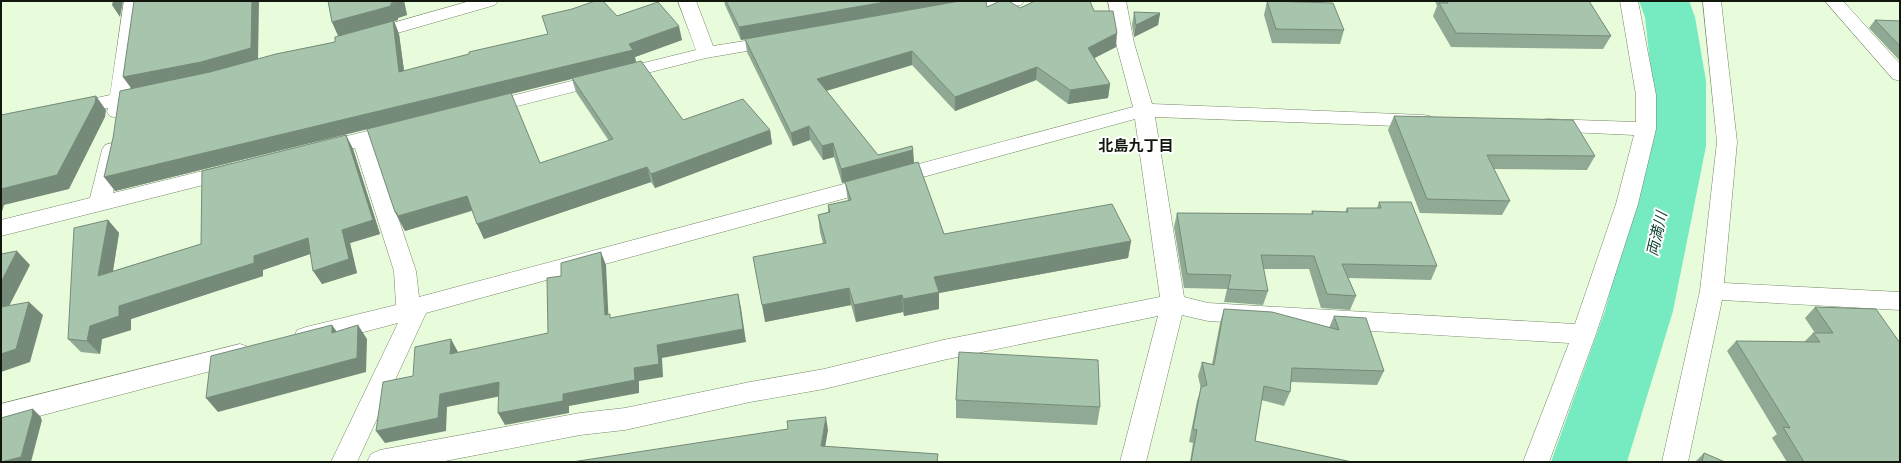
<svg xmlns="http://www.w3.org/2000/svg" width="1901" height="463" viewBox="0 0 1901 463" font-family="Inter,'Noto Sans JP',sans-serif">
<rect width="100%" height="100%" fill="#e8fbda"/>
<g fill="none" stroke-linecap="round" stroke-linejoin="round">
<path fill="#76ebc2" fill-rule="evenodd" d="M 1639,1 L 1689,1 L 1695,17 L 1706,81 L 1706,146 L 1673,311 L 1627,462 L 1551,462 L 1605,311 L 1648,146 L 1652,81 L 1645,17 Z"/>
<g stroke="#768769" stroke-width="1">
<path id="street" d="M 124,1 L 142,1 L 130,91 L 148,87 L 155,89 L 158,93 L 155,97 L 128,103 L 127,112 L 124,116 L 117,118 L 110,116 L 107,112 L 108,108 L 72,115 L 65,113 L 62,109 L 65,105 L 110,95 Z
M 470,1 L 498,1 L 495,5 L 373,40 L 367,41 L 361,40 L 358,36 L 361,32 Z
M 678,1 L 696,1 L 713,46 L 776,36 L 782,37 L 785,41 L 782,45 L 776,46 L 706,58 L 486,114 L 479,112 L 476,108 L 479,104 L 696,50 Z
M 968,1 L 1024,1 L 1021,5 L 1015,6 L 957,13 L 951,12 L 948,8 L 951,4 Z
M 1108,1 L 1126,1 L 1134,43 L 1152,104 L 1423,115 L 1430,116 L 1433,121 L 1430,126 L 1423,127 L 1155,117 L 1184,297 L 1208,303 L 1575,324 L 1616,204 L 1634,135 L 1547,131 L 1540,130 L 1537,125 L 1540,120 L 1547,119 L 1636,122 L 1636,95 L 1620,1 L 1638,1 L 1656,95 L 1656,129 L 1638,204 L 1596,334 L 1549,462 L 1523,462 L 1569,343 L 1208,321 L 1182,315 L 1146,462 L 1120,462 L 1158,316 L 943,360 L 824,389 L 750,402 L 625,430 L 580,435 L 440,462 L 367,462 L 371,454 L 380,450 L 580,413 L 625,408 L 750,382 L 824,369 L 943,340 L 1160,297 L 1135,119 L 426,313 L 357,462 L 331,462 L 398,323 L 306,347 L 297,344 L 294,337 L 297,330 L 306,327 L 396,305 L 394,271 L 355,148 L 321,156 L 314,154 L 311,149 L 314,144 L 400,123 L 407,125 L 410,130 L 407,135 L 373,143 L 416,271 L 419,297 L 1133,107 L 1116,43 Z
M 1703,1 L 1721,1 L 1737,142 L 1724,283 L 1900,292 L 1900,310 L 1722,300 L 1688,462 L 1662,462 L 1700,291 L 1717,142 Z
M 1825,1 L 1843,1 L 1900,64 L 1900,81 L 1893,79 Z
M 112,143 L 119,145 L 122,150 L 113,193 L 231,164 L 238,166 L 241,171 L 238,176 L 231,178 L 1,236 L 1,220 L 90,198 L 102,150 L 105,145 Z
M 240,344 L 249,347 L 252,354 L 249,361 L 1,426 L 1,404 Z"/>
</g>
<use href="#street" fill="#fff" fill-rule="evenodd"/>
</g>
<path fill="#90a994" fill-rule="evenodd" d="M 328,1 L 404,1 L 407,15 L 398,18 L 398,20 L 394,21 L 399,34 L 404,71 L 617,16 L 682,40 L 635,57 L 636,62 L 683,120 L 770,130 L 772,144 L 655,188 L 651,182 L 484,239 L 472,211 L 405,231 L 395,212 L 368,129 L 115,191 L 113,138 L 131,88 L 123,77 L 258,59 L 335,42 L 338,36 L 332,22 ZM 572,79 L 576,92 L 609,141 L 540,163 L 511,94 Z
M 724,1 L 986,1 L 987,7 L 1094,11 L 1116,47 L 1094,58 L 1110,84 L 1108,98 L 1068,104 L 1036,80 L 955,111 L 912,65 L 826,91 L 878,155 L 913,150 L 914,164 L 944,234 L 1131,241 L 1128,258 L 939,293 L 939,309 L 904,316 L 903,312 L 856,322 L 851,305 L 765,322 L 823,243 L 820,232 L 818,215 L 828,212 L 828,205 L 848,201 L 845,182 L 871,175 L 842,183 L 834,157 L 823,160 L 810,140 L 793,146 L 747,52 L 745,39 L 741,40 L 725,5 Z
M 1267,1 L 1344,30 L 1340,44 L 1272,43 L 1264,15 Z
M 1435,1 L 1589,1 L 1611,36 L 1603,49 L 1451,47 L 1433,16 L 1437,6 Z
M 1134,12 L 1160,13 L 1158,25 L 1134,37 L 1132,25 Z
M 1875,20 L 1900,21 L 1900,61 L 1869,28 Z
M 1394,116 L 1595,156 L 1587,170 L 1494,169 L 1510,201 L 1502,215 L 1420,213 L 1388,130 Z
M 346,135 L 353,149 L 380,234 L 350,243 L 357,273 L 322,284 L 310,254 L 263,270 L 263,276 L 131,319 L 131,330 L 102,339 L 100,354 L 81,352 L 68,339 L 108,220 L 119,233 L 113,271 L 201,244 Z
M 1379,202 L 1437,266 L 1431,280 L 1348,278 L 1356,296 L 1350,310 L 1321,308 L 1309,269 L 1263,269 L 1268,291 L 1263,305 L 1224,302 L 1227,289 L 1184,288 L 1174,227 L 1177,213 L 1311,214 L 1312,211 L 1345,212 L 1347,208 L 1377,208 Z
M 1815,307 L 1876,309 L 1900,462 L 1787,462 L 1772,438 L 1777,434 L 1727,351 L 1736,341 L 1804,342 L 1813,333 L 1815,333 L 1805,318 Z
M 1224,309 L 1329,328 L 1334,316 L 1384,371 L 1377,385 L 1291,382 L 1290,392 L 1284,406 L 1261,400 L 1255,441 L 1352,462 L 1190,462 L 1193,443 L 1189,442 L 1197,401 L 1201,389 L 1198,376 L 1202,362 L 1212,364 L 1220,323 Z
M 956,400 L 1100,407 L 1097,425 L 956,418 Z
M 1704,453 L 1725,462 L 1695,462 Z"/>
<path fill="#758a78" d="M 113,1 L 123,1 L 120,17 L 112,5 Z
M 252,1 L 259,1 L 258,60 L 209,74 L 132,89 L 123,77 Z
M 401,1 L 404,1 L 407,15 L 398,18 L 398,20 L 394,21 L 399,34 L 406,85 L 339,37 L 332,22 Z
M 891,1 L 961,1 L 741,40 L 739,27 Z
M 1160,13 L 1158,25 L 1134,37 L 1136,25 Z
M 679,26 L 682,40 L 635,57 L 636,63 L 115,191 L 104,177 L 629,44 Z
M 1117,33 L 1116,47 L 1087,62 L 1088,48 Z
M 912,51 L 912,65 L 819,93 L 817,79 Z
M 1037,67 L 1036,80 L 955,111 L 955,97 Z
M 1110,84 L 1108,98 L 1068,104 L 1070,90 Z
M 96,96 L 106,110 L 105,117 L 69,189 L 4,205 L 1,215 L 1,189 Z
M 809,126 L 810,140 L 793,146 L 791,133 Z
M 770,130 L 772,144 L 655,188 L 651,174 Z
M 346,135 L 353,149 L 380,234 L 350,243 L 357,273 L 322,284 L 313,271 L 342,230 Z
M 833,143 L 834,157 L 823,160 L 822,146 Z
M 913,150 L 914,164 L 842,183 L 841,169 Z
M 647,167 L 651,182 L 484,239 L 477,224 Z
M 467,196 L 473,210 L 405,231 L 395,212 Z
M 108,220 L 119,233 L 110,289 L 98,276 Z
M 308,238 L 316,252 L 263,270 L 263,276 L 131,319 L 131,330 L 102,339 L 100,354 L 87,341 L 90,326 L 119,306 L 254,256 Z
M 1131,241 L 1128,258 L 939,293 L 939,309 L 904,316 L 903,299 L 934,277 Z
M 17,251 L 30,265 L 1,322 L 1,282 Z
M 601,252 L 606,265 L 609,328 L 605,315 Z
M 849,288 L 851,305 L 765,322 L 762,305 Z
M 738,294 L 741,308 L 746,342 L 662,358 L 663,377 L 639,381 L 639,393 L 569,406 L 569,413 L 505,425 L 498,413 L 563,394 L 634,368 L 657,345 Z
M 902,295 L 903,312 L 856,322 L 854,305 Z
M 29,302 L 43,315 L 30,362 L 1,372 L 1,354 Z
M 332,325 L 342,339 L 332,333 Z
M 358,325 L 367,339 L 366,372 L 218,412 L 206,398 Z
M 451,339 L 458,352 L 450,354 Z
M 499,382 L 506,395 L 447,407 L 446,431 L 385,443 L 376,431 L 440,394 Z
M 33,409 L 41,417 L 41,419 L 42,420 L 31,462 L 2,462 L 32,413 Z
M 826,417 L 828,430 L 823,460 L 821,446 Z"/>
<path fill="#a7c5ac" stroke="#758a78" d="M 134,1 L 252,1 L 251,48 L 201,62 L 123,77 Z
M 328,1 L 401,1 L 391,3 L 391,6 L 332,22 Z
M 595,1 L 603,1 L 617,16 L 658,2 L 679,26 L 629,44 L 633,50 L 104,177 L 113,138 L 120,91 L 210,72 L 276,54 L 335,42 L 335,37 L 393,21 L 399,72 L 469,54 L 469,52 L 548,34 L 542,16 L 572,9 Z
M 726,1 L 891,1 L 739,27 Z
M 960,1 L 986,1 L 987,7 L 1000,1 L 1009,1 L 1020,8 L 1035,1 L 1090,1 L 1094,11 L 1113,11 L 1117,33 L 1088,48 L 1110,84 L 1070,90 L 1037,67 L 955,97 L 912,51 L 817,79 L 878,155 L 912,146 L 913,150 L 841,169 L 833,143 L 822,146 L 809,126 L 791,133 L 745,39 Z
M 1267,1 L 1333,3 L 1344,30 L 1276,29 Z
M 1447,1 L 1589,1 L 1611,36 L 1456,33 L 1439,3 L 1448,3 Z
M 1134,12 L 1160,13 L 1136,25 Z
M 1875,20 L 1900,21 L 1900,46 Z
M 641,61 L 683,120 L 743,99 L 770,130 L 651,174 L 647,167 L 477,224 L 467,196 L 398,216 L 396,212 L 395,212 L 367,129 L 511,93 L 540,163 L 613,139 L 572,78 Z
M 96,96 L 95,103 L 57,175 L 1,189 L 1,115 Z
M 1394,116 L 1573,120 L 1595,156 L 1487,155 L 1510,201 L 1427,199 Z
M 346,135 L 373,220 L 342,230 L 349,259 L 313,271 L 308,238 L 254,256 L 254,263 L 119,306 L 119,316 L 90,326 L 87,341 L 68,339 L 74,228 L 108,220 L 98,276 L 201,244 L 202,171 Z
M 918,162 L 944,234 L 1112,204 L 1131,241 L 934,277 L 939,292 L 903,299 L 902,295 L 854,305 L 849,288 L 762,305 L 753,257 L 826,243 L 818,215 L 830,212 L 828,205 L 851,200 L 845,182 Z
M 1379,202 L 1411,202 L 1437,266 L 1342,264 L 1356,296 L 1327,294 L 1314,256 L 1261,255 L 1268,291 L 1228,289 L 1231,275 L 1187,274 L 1177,213 L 1313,214 L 1312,211 L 1348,212 L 1347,208 L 1381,208 Z
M 17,251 L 1,282 L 1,254 Z
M 601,252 L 605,315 L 610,314 L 610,318 L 738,294 L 743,329 L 657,345 L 659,364 L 634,368 L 635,380 L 563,394 L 563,401 L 498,413 L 499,382 L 440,394 L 438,418 L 376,431 L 383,382 L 413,376 L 415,347 L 451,339 L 450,354 L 548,333 L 547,278 L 561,276 L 561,263 Z
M 29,302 L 16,349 L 1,354 L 1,307 Z
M 1815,307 L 1876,309 L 1900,343 L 1900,462 L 1804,462 L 1783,427 L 1790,428 L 1736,341 L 1820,342 L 1813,333 L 1833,333 Z
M 1224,309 L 1272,312 L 1339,330 L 1334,316 L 1366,318 L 1384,371 L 1292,368 L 1290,392 L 1264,386 L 1255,441 L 1352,462 L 1191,462 L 1197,430 L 1193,429 L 1201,387 L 1207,385 L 1202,362 L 1214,365 Z
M 332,325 L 332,333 L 358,325 L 357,358 L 206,398 L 211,356 Z
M 959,352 L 1098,360 L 1100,407 L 956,400 Z
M 33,409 L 32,413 L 33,413 L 21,457 L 1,462 L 1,418 Z
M 826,417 L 821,446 L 938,454 L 937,462 L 572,462 L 788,429 L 787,421 Z
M 1704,453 L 1725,462 L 1702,462 Z"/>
<g text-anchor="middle" stroke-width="4" stroke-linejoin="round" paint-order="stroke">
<g font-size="15" font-weight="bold" fill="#11170c" stroke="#fff">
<text x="1136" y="151">北島九丁目</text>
</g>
<g font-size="15" font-style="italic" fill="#114535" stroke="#fff">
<text transform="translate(1657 234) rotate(-77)" y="5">両満川</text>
</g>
</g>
<rect width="1901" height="463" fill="none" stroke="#11170c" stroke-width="4"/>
</svg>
